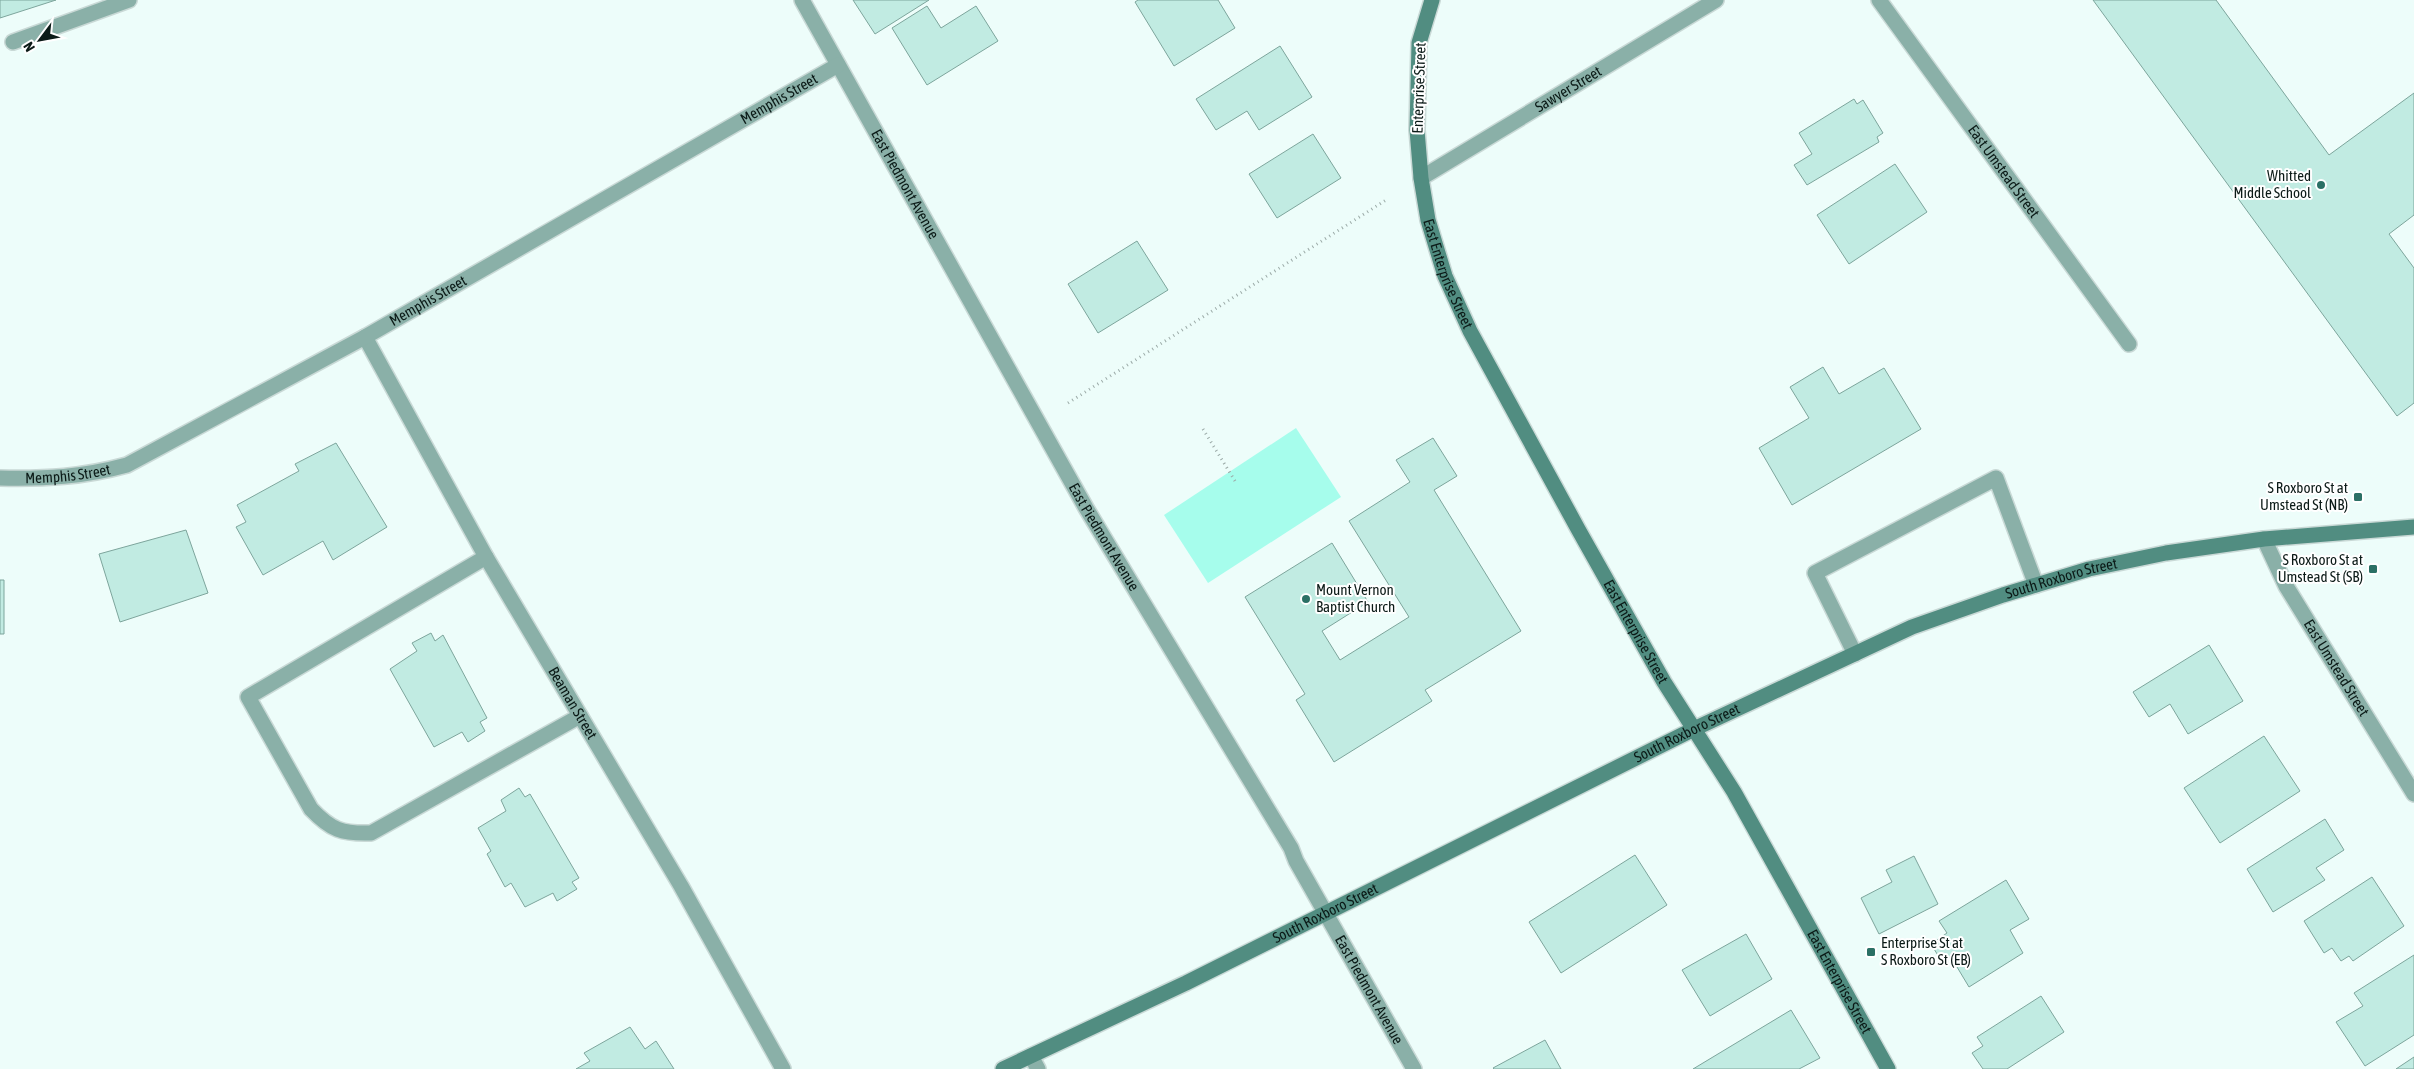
<svg xmlns="http://www.w3.org/2000/svg" width="2414" height="1069" viewBox="0 0 2414 1069" font-family="'Asap Condensed',sans-serif">
<rect width="100%" height="100%" fill="#edfdfa"/>
<path fill="#a6fdec" d="M 1296,428 L 1341,497 L 1208,583 L 1164,515 Z"/>
<path fill="#c1ebe2" stroke="#7da59c" d="M 0,0 L 56,0 L 0,18 Z
M 853,0 L 929,0 L 875,34 Z
M 1138,0 L 1218,0 L 1235,28 L 1174,66 L 1135,2 Z
M 2093,0 L 2216,0 L 2329,155 L 2414,93 L 2414,215 L 2389,234 L 2414,268 L 2414,403 L 2397,416 Z
M 927,6 L 941,28 L 976,6 L 998,41 L 927,85 L 892,28 Z
M 1280,46 L 1312,97 L 1259,130 L 1247,111 L 1216,130 L 1196,99 Z
M 1854,99 L 1857,104 L 1863,100 L 1883,133 L 1877,137 L 1879,142 L 1807,185 L 1794,165 L 1812,154 L 1799,133 Z
M 1313,134 L 1341,178 L 1277,218 L 1249,174 Z
M 1895,164 L 1927,212 L 1849,264 L 1817,215 Z
M 1137,241 L 1168,290 L 1098,333 L 1068,284 Z
M 1823,367 L 1839,394 L 1884,368 L 1921,429 L 1792,505 L 1759,448 L 1809,418 L 1790,387 Z
M 1433,438 L 1457,476 L 1434,490 L 1521,631 L 1425,690 L 1432,701 L 1334,762 L 1296,700 L 1305,694 L 1245,597 L 1332,543 L 1368,602 L 1322,631 L 1340,660 L 1409,617 L 1349,521 L 1410,482 L 1396,460 Z
M 336,443 L 387,527 L 333,560 L 323,541 L 263,575 L 236,527 L 246,522 L 237,505 L 299,471 L 295,464 Z
M 186,530 L 208,593 L 120,622 L 99,554 Z
M 0,580 L 4,580 L 4,634 L 0,634 Z
M 431,633 L 435,641 L 443,635 L 487,718 L 480,722 L 485,731 L 468,742 L 462,732 L 434,747 L 390,669 L 417,651 L 412,643 Z
M 2209,645 L 2243,701 L 2188,734 L 2170,704 L 2149,717 L 2133,692 Z
M 2264,736 L 2300,791 L 2220,843 L 2184,788 Z
M 519,788 L 525,797 L 530,794 L 579,878 L 572,882 L 577,889 L 557,901 L 553,893 L 525,907 L 511,883 L 505,887 L 487,854 L 491,851 L 478,828 L 506,811 L 501,800 Z
M 2325,819 L 2344,850 L 2316,868 L 2325,880 L 2273,912 L 2247,869 Z
M 1635,855 L 1667,905 L 1561,973 L 1529,922 Z
M 1914,856 L 1938,904 L 1879,934 L 1861,898 L 1892,882 L 1886,870 Z
M 2372,877 L 2404,926 L 2353,961 L 2349,956 L 2341,961 L 2332,948 L 2324,953 L 2304,921 Z
M 2006,880 L 2029,919 L 2010,930 L 2023,953 L 1969,987 L 1951,957 L 1942,962 L 1931,944 L 1947,933 L 1939,921 Z
M 1746,934 L 1772,979 L 1710,1016 L 1682,970 Z
M 2414,955 L 2414,1035 L 2365,1066 L 2336,1022 L 2363,1006 L 2354,993 Z
M 2041,996 L 2064,1032 L 2007,1069 L 1983,1069 L 1972,1053 L 1983,1046 L 1977,1037 Z
M 1791,1010 L 1820,1058 L 1799,1069 L 1693,1069 Z
M 630,1027 L 645,1049 L 656,1041 L 674,1069 L 576,1069 L 590,1061 L 584,1053 Z
M 1545,1040 L 1561,1069 L 1494,1069 L 1493,1068 Z
M 2414,1057 L 2414,1069 L 2396,1069 Z"/>
<g fill="none" stroke-linecap="round" stroke-linejoin="round">
<g stroke="#c9d9d6" stroke-width="18">
<path id="lane" d="M 13,42 L 129,0
M 486,557 L 248,697 L 311,809 C 331,830 342,834 371,833 L 580,716
M 1855,654 L 1815,573 L 1996,478 L 2036,585"/>
</g>
<g stroke="#c9d9d6" stroke-width="18">
<g id="street">
<path id="s1" d="M 802,0 L 1086,508 L 1291,848 L 1296,861 L 1414,1069"/>
<path id="s2" d="M 1879,0 L 2129,344"/>
<path id="s3" d="M 1421,178 L 1716,0"/>
<path id="s4" d="M 365,337 L 486,557 L 681,886 L 783,1069"/>
<path id="s5" d="M 0,478 C 45,479 83,477 127,465 L 365,337 L 838,65"/>
<path id="s6" d="M 2264,539 L 2286,586 L 2414,794"/>
<path d="M 1031,1056 L 1038,1069"/>
</g>
</g>
<g stroke="#c9d9d6" stroke-width="18">
<g id="secondary">
<path id="s7" d="M 1432,0 L 1419,43 L 1417,130 L 1421,178 L 1428,220 L 1445,276 L 1470,331 L 1578,529 L 1664,682 L 1734,792 L 1888,1069"/>
<path id="s8" d="M 1003,1069 L 1186,983 L 1694,729 L 1912,627 L 2003,595 L 2089,569 L 2166,553 L 2264,539 L 2414,527"/>
</g>
</g>
<path stroke="#9caba8" stroke-width="3" stroke-dasharray="1 4" stroke-linecap="butt" d="M 1068,403 L 1386,200
M 1203,429 L 1235,481"/>
<use href="#lane" stroke="#8ab0a8" stroke-width="15"/>
<use href="#street" stroke="#8ab0a8" stroke-width="15"/>
<use href="#secondary" stroke="#518d81" stroke-width="15"/>
</g>
<g fill="#2b7065" stroke="#fff" stroke-width="2">
<circle cx="2321" cy="185" r="5"/>
<rect x="2353" y="492" width="10" height="10" rx="2.5"/>
<rect x="2368" y="564" width="10" height="10" rx="2.5"/>
<circle cx="1306" cy="599" r="5"/>
<rect x="1866" y="947" width="10" height="10" rx="2.5"/>
</g>
<g text-anchor="middle" stroke-width="4" stroke-linejoin="round" paint-order="stroke">
<g font-size="15" fill="#0b1a17" stroke="#fff">
<text transform="translate(1419 88) rotate(-88)" y="5">Enterprise Street</text>
<text dy="5" stroke="none"><textPath href="#s3" startOffset="172">Sawyer Street</textPath></text>
<text dy="5" stroke="none"><textPath href="#s5" startOffset="876">Memphis Street</textPath></text>
<text dy="5" stroke="none"><textPath href="#s2" startOffset="212">East Umstead Street</textPath></text>
<text dy="5" stroke="none"><textPath href="#s1" startOffset="211">East Piedmont Avenue</textPath></text>
<text dy="5" stroke="none"><textPath href="#s7" startOffset="280">East Enterprise Street</textPath></text>
<text dy="5" stroke="none"><textPath href="#s5" startOffset="471">Memphis Street</textPath></text>
<text dy="5" stroke="none"><textPath href="#s5" startOffset="68">Memphis Street</textPath></text>
<text dy="5" stroke="none"><textPath href="#s1" startOffset="616">East Piedmont Avenue</textPath></text>
<text dy="5" stroke="none"><textPath href="#s8" startOffset="1168">South Roxboro Street</textPath></text>
<text dy="5" stroke="none"><textPath href="#s7" startOffset="685">East Enterprise Street</textPath></text>
<text dy="5" stroke="none"><textPath href="#s6" startOffset="148">East Umstead Street</textPath></text>
<text dy="5" stroke="none"><textPath href="#s4" startOffset="421">Beaman Street</textPath></text>
<text dy="5" stroke="none"><textPath href="#s8" startOffset="762">South Roxboro Street</textPath></text>
<text dy="5" stroke="none"><textPath href="#s8" startOffset="358">South Roxboro Street</textPath></text>
<text dy="5" stroke="none"><textPath href="#s7" startOffset="1090">East Enterprise Street</textPath></text>
<text dy="5" stroke="none"><textPath href="#s1" startOffset="1141">East Piedmont Avenue</textPath></text>
</g>
<g font-size="15" fill="#0b1a17" stroke="#fff" text-anchor="end">
<text x="2311" y="181">Whitted<tspan x="2311" dy="17">Middle School</tspan></text>
<text x="2348" y="493">S Roxboro St at<tspan x="2348" dy="17">Umstead St (NB)</tspan></text>
<text x="2363" y="565">S Roxboro St at<tspan x="2363" dy="17">Umstead St (SB)</tspan></text>
<text x="1316" y="595" text-anchor="start">Mount Vernon<tspan x="1316" dy="17">Baptist Church</tspan></text>
<text x="1881" y="948" text-anchor="start">Enterprise St at<tspan x="1881" dy="17">S Roxboro St (EB)</tspan></text>
</g>
</g>
<g transform="translate(40 40) rotate(238)" stroke="#ffffff" stroke-width="4" paint-order="stroke">
<path d="M0-4L9 19L0 12L-9 19Z" fill="#0b1a17"/>
<text y="-8" font-size="14" font-weight="bold" text-anchor="middle" fill="#0b1a17">N</text>
</g>
</svg>
